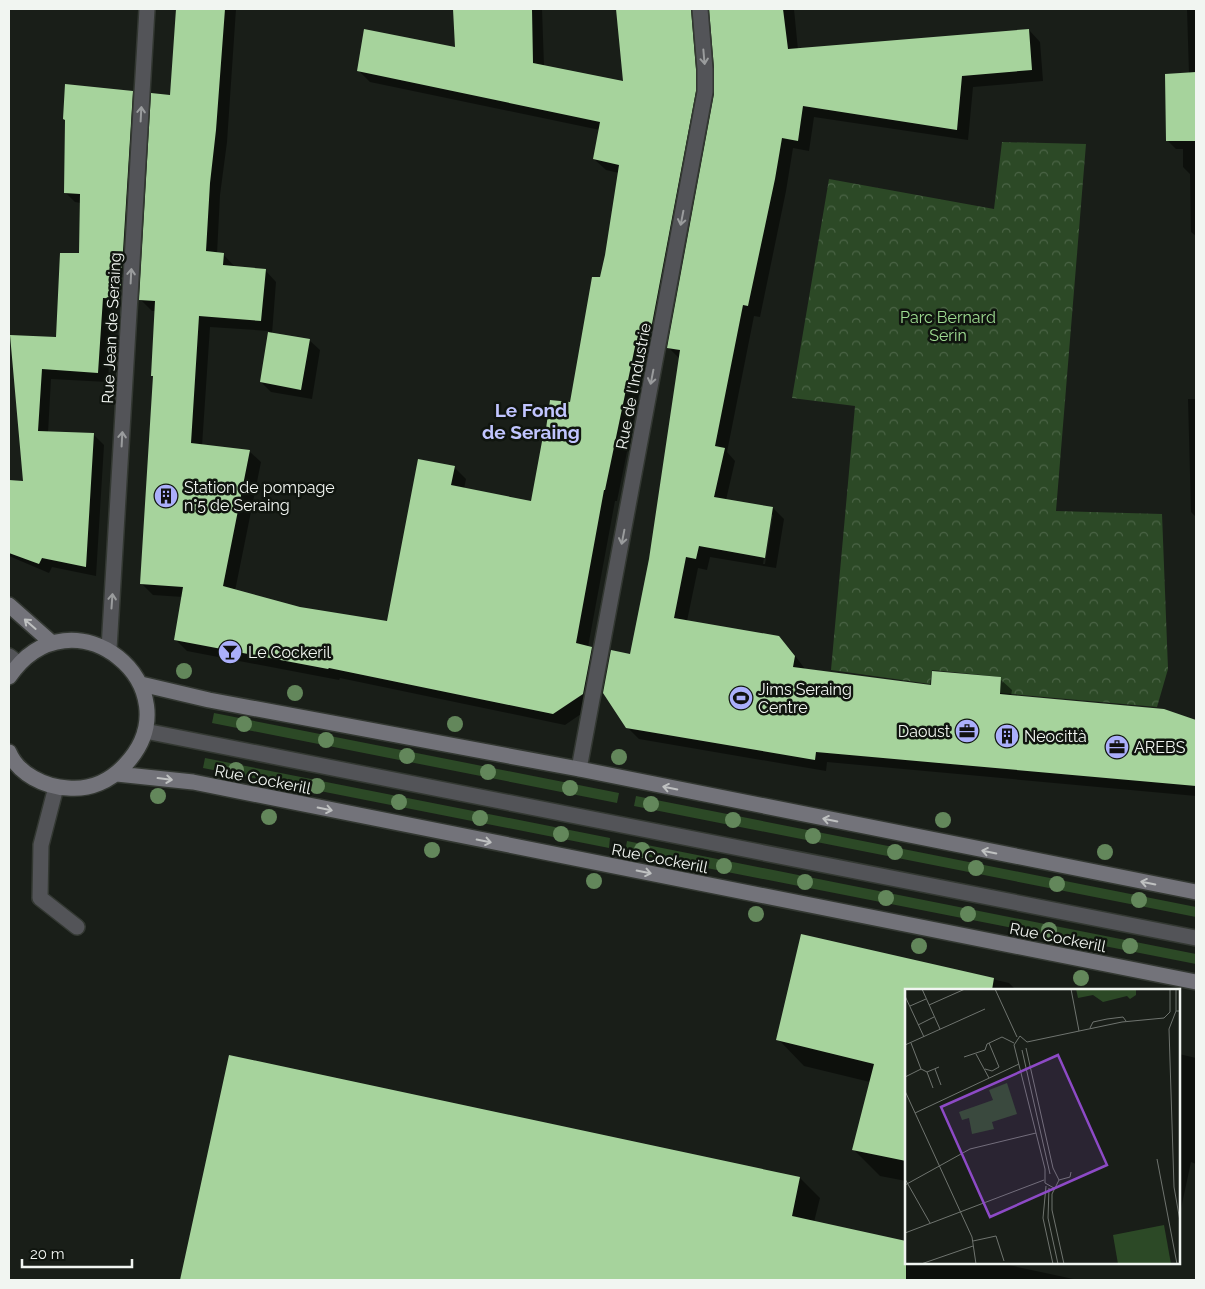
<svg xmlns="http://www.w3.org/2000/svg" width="1205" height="1289" viewBox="0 0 1205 1289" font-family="Raleway,sans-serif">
<defs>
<pattern id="park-crowns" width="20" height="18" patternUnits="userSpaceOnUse" patternTransform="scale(1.25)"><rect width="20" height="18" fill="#2c4926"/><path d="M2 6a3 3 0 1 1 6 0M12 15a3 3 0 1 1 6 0" fill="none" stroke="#4b6446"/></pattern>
</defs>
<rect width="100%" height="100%" fill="#191e18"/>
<path fill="#2c4926" d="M 214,713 L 619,793 L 617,803 L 212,723 Z
M 205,758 L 610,838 L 609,848 L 203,768 Z
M 636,796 L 1196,907 L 1196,917 L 634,806 Z
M 627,841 L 1196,954 L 1196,964 L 625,852 Z"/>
<path fill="url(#park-crowns)" d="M 1002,142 L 1086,144 L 1056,511 L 1162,514 L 1168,669 L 1157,707 L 1000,693 L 1001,677 L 932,670 L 930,684 L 831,670 L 855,406 L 792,398 L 829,179 L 994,209 Z"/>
<path fill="#0007" fill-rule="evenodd" d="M 177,9 L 236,9 L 227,142 L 220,195 L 217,254 L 223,254 L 234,266 L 234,268 L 265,270 L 276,282 L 272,334 L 309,340 L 320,350 L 312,399 L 271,392 L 261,382 L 269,331 L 210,327 L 202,446 L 249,451 L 261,462 L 235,591 L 299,608 L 388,623 L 454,467 L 466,479 L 464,489 L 532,502 L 571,404 L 606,255 L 619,173 L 606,170 L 594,159 L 600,130 L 370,82 L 359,71 L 456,49 L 455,9 L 542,9 L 544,66 L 624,83 L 618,9 L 794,9 L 798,50 L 1029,30 L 1040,42 L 1043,81 L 973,87 L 968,140 L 814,117 L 809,151 L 793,148 L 786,191 L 760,317 L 754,316 L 727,452 L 735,461 L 726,500 L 773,508 L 784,519 L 776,568 L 710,557 L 707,570 L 698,568 L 687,621 L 778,637 L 790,649 L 805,669 L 932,686 L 1000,679 L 1012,690 L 1011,696 L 1164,710 L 1196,721 L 1196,796 L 827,762 L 826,771 L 639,739 L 627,727 L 631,656 L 650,559 L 680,359 L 668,347 L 716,92 L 711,12 L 706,13 L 706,82 L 660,355 L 647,353 L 617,501 L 615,501 L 588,647 L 592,648 L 603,659 L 594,705 L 565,725 L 340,678 L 339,680 L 187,651 L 175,639 L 183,597 L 153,595 L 142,584 L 154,378 L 153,376 L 156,311 L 152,311 L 140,299 L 171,96 ZM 771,515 L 773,515 L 765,564 L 763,564 Z
M 1187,9 L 1196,9 L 1196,333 L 1196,236 L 1191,232 L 1190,174 L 1183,167 L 1183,149 L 1176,149 L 1167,140 L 1189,74 Z
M 132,92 L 142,102 L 130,308 L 112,307 L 108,382 L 51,379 L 48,433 L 94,435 L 104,445 L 96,576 L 52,567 L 49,573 L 9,556 L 9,485 L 25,489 L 12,337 L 57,338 L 80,254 L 81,203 L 75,202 L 65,192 Z
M 1188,399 L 1196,399 L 1196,517 L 1191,512 Z
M 802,935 L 1009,983 L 1016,990 L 906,990 L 906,1181 L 880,1176 L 853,1149 L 870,1082 L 804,1066 L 778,1039 Z
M 1179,1054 L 1196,1058 L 1196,1164 L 1191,1162 L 1179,1218 Z
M 230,1056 L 800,1178 L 820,1198 L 814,1222 L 906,1242 L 906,1263 L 999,1263 L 1078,1280 L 181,1280 Z"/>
<path fill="#a6d39c" d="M 176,9 L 225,9 L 216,130 L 210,183 L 206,251 L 224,253 L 223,265 L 266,269 L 261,321 L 199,316 L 191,443 L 250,450 L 223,586 L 300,607 L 387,621 L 418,459 L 455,466 L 451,485 L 531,501 L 543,436 L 545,436 L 550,400 L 570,402 L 592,277 L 600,277 L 605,255 L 619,165 L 593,159 L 600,122 L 357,71 L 364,29 L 455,47 L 453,9 L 532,9 L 533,63 L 623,81 L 616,9 L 691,9 L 696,69 L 696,91 L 648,345 L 636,342 L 605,490 L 604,490 L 576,643 L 592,647 L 583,694 L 553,714 L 329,668 L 328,669 L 174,640 L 183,587 L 140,584 L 153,376 L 151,376 L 155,301 L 139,300 L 151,93 L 170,95 Z
M 709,9 L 783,9 L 788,49 L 1029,29 L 1032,70 L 962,76 L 957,130 L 803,106 L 798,141 L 782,138 L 775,179 L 748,306 L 743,305 L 715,446 L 725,448 L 714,497 L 773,507 L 765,558 L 699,546 L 696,559 L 686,557 L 674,618 L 779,636 L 795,656 L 793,667 L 931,685 L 932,671 L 1001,677 L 1000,694 L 1164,709 L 1196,720 L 1196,786 L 816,752 L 815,760 L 626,728 L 603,693 L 611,650 L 630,654 L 649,559 L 680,350 L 667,348 L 714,94 L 714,68 Z
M 1196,72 L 1196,141 L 1166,141 L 1165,74 Z
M 65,84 L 133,91 L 120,299 L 103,298 L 98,373 L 42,369 L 38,431 L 94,433 L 86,567 L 42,558 L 39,564 L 9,553 L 9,480 L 23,481 L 10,335 L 56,337 L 60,253 L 79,253 L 80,194 L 64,193 L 65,120 L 63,119 Z
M 268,332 L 310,339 L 301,390 L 260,382 Z
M 801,934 L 994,978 L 992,990 L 906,990 L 906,1161 L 852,1150 L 874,1064 L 776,1040 Z
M 229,1055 L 800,1177 L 792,1216 L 906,1241 L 906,1280 L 180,1280 Z"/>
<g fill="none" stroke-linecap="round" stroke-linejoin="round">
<g stroke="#333832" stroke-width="18">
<path id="lane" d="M 9,656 L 18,663
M 145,731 L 1196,938
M 56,787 L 41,845 L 40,898 L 77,927"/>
</g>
<g stroke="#333832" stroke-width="18">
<path id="street" d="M 109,649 L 147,9
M 579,769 L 705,92 L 705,69 L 700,9"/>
</g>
<g stroke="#333832" stroke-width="18">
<path id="secondary" d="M 9,605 L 52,643
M 9,677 C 72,584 198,688 125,765 C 110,781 90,790 68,788 C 45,787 18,774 9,752
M 141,684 L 209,700 L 579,769 L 1196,892
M 117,774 L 193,782 L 1196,982"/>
</g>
<use href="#lane" stroke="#535458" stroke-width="15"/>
<use href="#street" stroke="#535458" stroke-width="15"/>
<use href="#secondary" stroke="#73737a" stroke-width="15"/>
</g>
<g fill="#63875b">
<circle cx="184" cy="671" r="8"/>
<circle cx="295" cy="693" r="8"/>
<circle cx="244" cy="724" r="8"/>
<circle cx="455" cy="724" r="8"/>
<circle cx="326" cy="740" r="8"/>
<circle cx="407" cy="756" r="8"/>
<circle cx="619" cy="757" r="8"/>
<circle cx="236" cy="770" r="8"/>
<circle cx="488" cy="772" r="8"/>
<circle cx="317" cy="786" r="8"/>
<circle cx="570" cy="788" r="8"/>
<circle cx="158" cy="796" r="8"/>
<circle cx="399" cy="802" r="8"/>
<circle cx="651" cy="804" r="8"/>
<circle cx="269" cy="817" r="8"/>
<circle cx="480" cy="818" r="8"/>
<circle cx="733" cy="820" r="8"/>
<circle cx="943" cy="820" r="8"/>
<circle cx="561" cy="834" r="8"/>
<circle cx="813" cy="836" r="8"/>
<circle cx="432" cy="850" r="8"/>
<circle cx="642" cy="850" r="8"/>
<circle cx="895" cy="852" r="8"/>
<circle cx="1105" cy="852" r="8"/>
<circle cx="724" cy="866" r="8"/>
<circle cx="976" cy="868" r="8"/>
<circle cx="594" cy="881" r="8"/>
<circle cx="805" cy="882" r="8"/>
<circle cx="1057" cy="884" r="8"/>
<circle cx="886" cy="898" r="8"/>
<circle cx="1139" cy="900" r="8"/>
<circle cx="756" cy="914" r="8"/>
<circle cx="968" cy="914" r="8"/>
<circle cx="1049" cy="930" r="8"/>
<circle cx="919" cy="946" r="8"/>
<circle cx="1130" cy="946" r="8"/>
<circle cx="1081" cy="978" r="8"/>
</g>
<defs><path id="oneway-shaft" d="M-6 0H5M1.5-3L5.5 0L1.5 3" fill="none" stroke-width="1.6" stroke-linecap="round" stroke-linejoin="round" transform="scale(1.25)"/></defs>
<g stroke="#9a9c9d">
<use href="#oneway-shaft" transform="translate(704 57) rotate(85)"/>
<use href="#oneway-shaft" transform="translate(141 114) rotate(-87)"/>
<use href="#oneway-shaft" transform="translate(682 218) rotate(101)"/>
<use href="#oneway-shaft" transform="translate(131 276) rotate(-87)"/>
<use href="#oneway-shaft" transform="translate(652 377) rotate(101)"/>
<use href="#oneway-shaft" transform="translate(122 439) rotate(-87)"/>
<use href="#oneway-shaft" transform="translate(623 537) rotate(101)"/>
<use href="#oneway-shaft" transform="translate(112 601) rotate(-86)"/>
</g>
<g stroke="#bfc1c1">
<use href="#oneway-shaft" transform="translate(30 624) rotate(-139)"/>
<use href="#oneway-shaft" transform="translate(165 779) rotate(7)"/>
<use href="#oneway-shaft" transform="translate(670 788) rotate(-169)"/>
<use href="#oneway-shaft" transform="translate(325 809) rotate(11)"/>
<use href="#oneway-shaft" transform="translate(830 820) rotate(-169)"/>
<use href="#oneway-shaft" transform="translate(484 841) rotate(11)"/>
<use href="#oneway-shaft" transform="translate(989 852) rotate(-169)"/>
<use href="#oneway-shaft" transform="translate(644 872) rotate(11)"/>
<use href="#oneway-shaft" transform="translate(1148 883) rotate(-169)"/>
</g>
<defs>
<g id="building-disc" transform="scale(1.25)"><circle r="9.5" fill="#abaffb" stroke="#10150f"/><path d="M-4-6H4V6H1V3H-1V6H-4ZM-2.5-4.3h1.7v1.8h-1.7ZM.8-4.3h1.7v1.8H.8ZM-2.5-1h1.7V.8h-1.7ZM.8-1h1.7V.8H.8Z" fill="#111"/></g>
<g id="bar-disc" transform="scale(1.25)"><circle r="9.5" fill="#abaffb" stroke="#10150f"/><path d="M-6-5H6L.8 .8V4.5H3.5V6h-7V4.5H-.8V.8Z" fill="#111"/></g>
<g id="stadium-disc" transform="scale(1.25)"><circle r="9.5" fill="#abaffb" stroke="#10150f"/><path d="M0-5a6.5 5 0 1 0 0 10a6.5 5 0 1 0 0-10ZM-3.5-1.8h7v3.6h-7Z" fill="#111"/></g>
<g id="office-disc" transform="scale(1.25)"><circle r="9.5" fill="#abaffb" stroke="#10150f"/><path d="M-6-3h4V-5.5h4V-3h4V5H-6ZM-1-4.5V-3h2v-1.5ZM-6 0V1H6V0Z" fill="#111"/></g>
</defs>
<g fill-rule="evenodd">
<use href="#building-disc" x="166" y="496"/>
<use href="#bar-disc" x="230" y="652"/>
<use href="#stadium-disc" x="741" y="698"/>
<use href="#office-disc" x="967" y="731"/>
<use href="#building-disc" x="1007" y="736"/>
<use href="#office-disc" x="1117" y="747"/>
</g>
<g text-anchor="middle" stroke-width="5" stroke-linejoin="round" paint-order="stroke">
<g font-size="16" fill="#9fdd92" stroke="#10150f">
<text x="948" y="323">Parc Bernard<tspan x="948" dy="18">Serin</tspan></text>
</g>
<g font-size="16" fill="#f1f5f1" stroke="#10150f">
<text transform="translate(111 328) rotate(-87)" y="6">Rue Jean de Seraing</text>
<text transform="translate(633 386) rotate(-79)" y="6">Rue de l'Industrie</text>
<text transform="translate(263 779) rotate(11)" y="6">Rue Cockerill</text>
<text transform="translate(660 858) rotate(11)" y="6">Rue Cockerill</text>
<text transform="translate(1058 937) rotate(11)" y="6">Rue Cockerill</text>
</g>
<g font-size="16" fill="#f1f5f1" stroke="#10150f" text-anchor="start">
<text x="184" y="493">Station de pompage<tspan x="184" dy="18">n°5 de Seraing</tspan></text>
<text x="248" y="658">Le Cockeril</text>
<text x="758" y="695">Jims Seraing<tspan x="758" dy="18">Centre</tspan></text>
<text x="950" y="737" text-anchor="end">Daoust</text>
<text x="1024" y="742">Neocittà</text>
<text x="1134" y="753">AREBS</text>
</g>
<g font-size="19" font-weight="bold" fill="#c1c5ff" stroke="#10150f">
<text x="531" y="417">Le Fond<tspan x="531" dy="22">de Seraing</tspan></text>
</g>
</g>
<g transform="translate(905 989)">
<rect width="275" height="275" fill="#191e18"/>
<path d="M 259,236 L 266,275 L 213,275 L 208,246 Z" fill="#2c4926"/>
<path d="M 171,0 L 231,0 L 231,6 L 225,10 L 222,7 L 198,13 L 188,6 L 173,9 ZM 102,94 L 112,125 L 87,133 L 89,140 L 67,145 L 64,129 L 57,131 L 54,123 L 88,111 L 84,101 Z" fill="#2c4926"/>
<path fill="none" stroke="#6f746f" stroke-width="1" d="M 17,0 L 35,40M 90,0 L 112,48M 166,0 L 174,42M 271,0 L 271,22 L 275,22M 0,7 L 19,48M 24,16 L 60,0M 5,17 L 21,10M 271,22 L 264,40 L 269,198 L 275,232M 13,36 L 29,28M 185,39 L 188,33 L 202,30 L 218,28 L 221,32M 122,53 L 115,47 L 109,56 L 140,180 L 140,194 L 149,199M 122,53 L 217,33 L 259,29 L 265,23 L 265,0M 0,56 L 80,20M 121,59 L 148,179 L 154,191 L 147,205 L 147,221 L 159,275M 117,61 L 145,185M 71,65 L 84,89M 59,68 L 80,61 L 82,55 L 97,48 L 109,54M 16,80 L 22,83 L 34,78M 30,80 L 36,96M 80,80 L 87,82 L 94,78 L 84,54M 22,83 L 28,99M 0,88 L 16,80 L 6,54M 0,102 L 67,248 L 71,275M 10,124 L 114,75M 252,170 L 272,275M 0,190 L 25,234M 154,191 L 165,188 L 166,183M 0,196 L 65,160 L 131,144M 141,197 L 138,229 L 148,275M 144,199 L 143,229 L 153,275M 0,244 L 139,191M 68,252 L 91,247 L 99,272M 16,275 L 68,257"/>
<path fill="#8d4ac6" fill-opacity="0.15" stroke="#8d4ac6" stroke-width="2.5" d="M 153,66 L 202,176 L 85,228 L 36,118 Z"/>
<rect width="275" height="275" fill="none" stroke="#f1f5f1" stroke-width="2.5"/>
</g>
<rect width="1205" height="1289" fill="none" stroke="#f1f5f1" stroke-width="20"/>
<path d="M22 1259v8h110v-8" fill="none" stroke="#f1f5f1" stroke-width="2.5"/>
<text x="30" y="1259" font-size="15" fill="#f1f5f1" stroke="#10150f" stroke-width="4" paint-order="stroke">20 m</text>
</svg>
